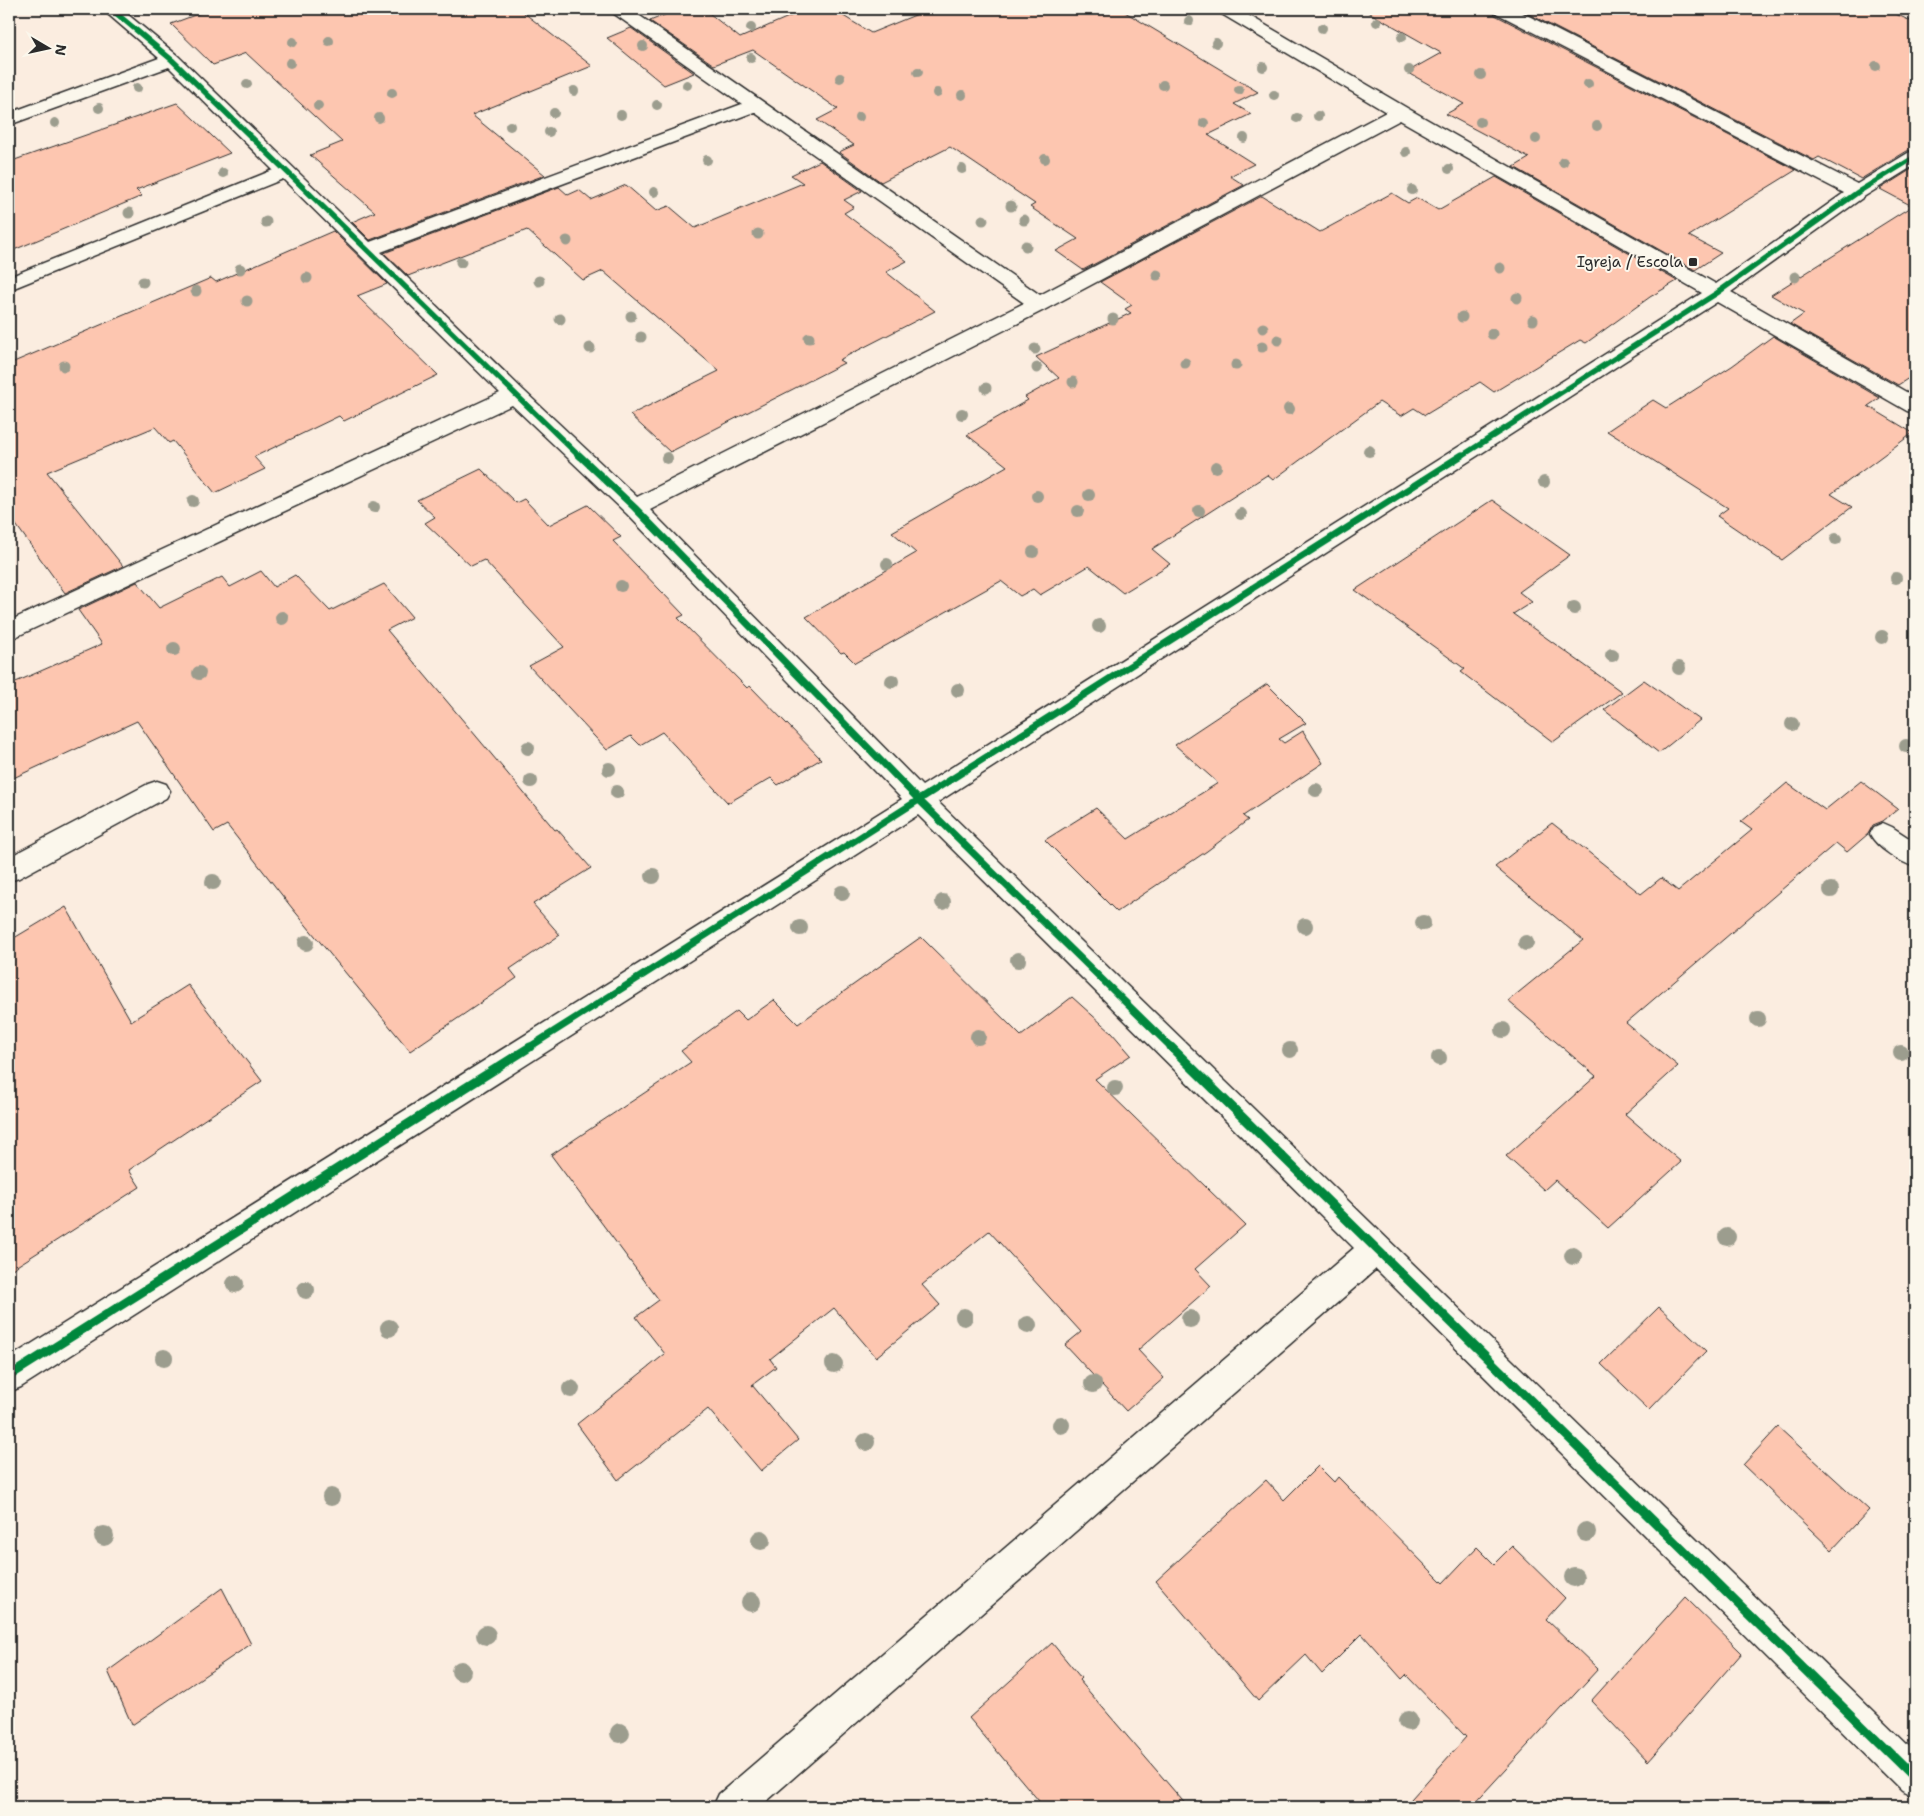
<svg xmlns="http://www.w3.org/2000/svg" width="1924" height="1816" viewBox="0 0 1924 1816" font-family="'Shantell Sans',sans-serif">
<rect width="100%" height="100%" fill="#fbede0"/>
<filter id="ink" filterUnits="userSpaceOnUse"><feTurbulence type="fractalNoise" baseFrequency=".02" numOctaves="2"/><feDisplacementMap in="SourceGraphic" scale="10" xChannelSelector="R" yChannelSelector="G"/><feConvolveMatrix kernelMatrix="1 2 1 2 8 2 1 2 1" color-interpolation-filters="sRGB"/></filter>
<g filter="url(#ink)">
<path fill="#fdc6b0" stroke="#2b2b2b" d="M 199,9 L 519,9 L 592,66 L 472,115 L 545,175 L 370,240 L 352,222 L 375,212 L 310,155 L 342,142 L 246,53 L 213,65 L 171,24 L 203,12 Z
M 679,9 L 704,9 L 740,38 L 807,9 L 832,9 L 871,33 L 930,9 L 1120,9 L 1258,92 L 1234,104 L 1251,114 L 1208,135 L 1254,164 L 1230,176 L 1244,185 L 1083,270 L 1056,251 L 1078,239 L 1030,207 L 1035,204 L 950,147 L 881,182 L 839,152 L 854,145 L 817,120 L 838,109 L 753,50 L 714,65 L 650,21 Z
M 1363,9 L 1491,9 L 1495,15 L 1796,170 L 1689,236 L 1721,253 L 1695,270 L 1514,167 L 1529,158 L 1446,114 L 1464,104 L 1407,72 L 1441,53 Z
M 1519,9 L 1885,9 L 1915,23 L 1915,149 L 1907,151 L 1861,179 L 1819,157 L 1814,160 Z
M 631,28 L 694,73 L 664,85 L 607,38 Z
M 177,103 L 230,153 L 136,190 L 142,196 L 9,252 L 9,162 Z
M 820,161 L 862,191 L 844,200 L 854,207 L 844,213 L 907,261 L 886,272 L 935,311 L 839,360 L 844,363 L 670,452 L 630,415 L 719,371 L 603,271 L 583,280 L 527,230 L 408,276 L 384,253 L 559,187 L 568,195 L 579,190 L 591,200 L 626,185 L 656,211 L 669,206 L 695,228 L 803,183 L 791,175 Z
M 1915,167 L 1915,374 L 1898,385 L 1790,324 L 1804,314 L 1771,295 L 1912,206 L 1880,189 Z
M 1496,177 L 1677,281 L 1650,297 L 1586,343 L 1580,340 L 1494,392 L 1480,382 L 1425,415 L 1414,408 L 1401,416 L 1379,402 L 1273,480 L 1267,475 L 1152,549 L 1170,564 L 1123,593 L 1089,566 L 1040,595 L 1033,589 L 1020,596 L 1001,581 L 855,663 L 844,652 L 841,653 L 806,617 L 916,553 L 892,532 L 1007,466 L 967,435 L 1028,400 L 1025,397 L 1059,378 L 1036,357 L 1131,313 L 1125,309 L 1132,305 L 1100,282 L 1262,196 L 1320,232 L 1392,193 L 1408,203 L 1417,198 L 1438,210 Z
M 333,231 L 387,284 L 357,296 L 438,375 L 344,421 L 339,416 L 254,457 L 265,469 L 215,493 L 173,441 L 169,443 L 155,427 L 47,472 L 123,566 L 65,593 L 9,515 L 9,364 L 211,278 L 216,282 Z
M 1773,336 L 1880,398 L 1868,406 L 1913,433 L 1831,494 L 1852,507 L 1782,560 L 1717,516 L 1728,508 L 1607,431 L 1653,400 L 1666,408 L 1732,366 Z
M 481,469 L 516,503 L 524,499 L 549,525 L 588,505 L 621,537 L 613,541 L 684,615 L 678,618 L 747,688 L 750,686 L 821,759 L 778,785 L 771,778 L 728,803 L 662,732 L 640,745 L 631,736 L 607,750 L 529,666 L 564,647 L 484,560 L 471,566 L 425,523 L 435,517 L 417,500 Z
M 1492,500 L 1570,555 L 1519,592 L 1532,602 L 1513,614 L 1622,692 L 1553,742 L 1461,672 L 1465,669 L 1355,590 Z
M 261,571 L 274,587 L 295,575 L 330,611 L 384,584 L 412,617 L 387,630 L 555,830 L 557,829 L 591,868 L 533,904 L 560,935 L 510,969 L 517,978 L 410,1051 L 292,908 L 227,825 L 214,832 L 137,721 L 9,780 L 9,685 L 102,644 L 78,610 L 137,582 L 159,608 L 222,577 L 230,587 Z
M 1644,680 L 1700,720 L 1659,753 L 1604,710 Z
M 1267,684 L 1306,723 L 1279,739 L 1284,743 L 1303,731 L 1323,763 L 1243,816 L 1248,820 L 1207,851 L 1117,912 L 1045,840 L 1096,808 L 1128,839 L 1218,783 L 1175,745 Z
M 1861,781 L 1898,809 L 1883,821 L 1873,825 L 1868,834 L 1847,852 L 1836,843 L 1626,1023 L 1678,1066 L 1625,1114 L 1681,1162 L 1608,1228 L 1555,1180 L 1544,1190 L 1506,1156 L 1596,1076 L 1508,1001 L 1583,940 L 1495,867 L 1552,823 L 1641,894 L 1661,878 L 1678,891 L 1752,830 L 1741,822 L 1787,783 L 1825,810 Z
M 66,907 L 131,1021 L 188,985 L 262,1081 L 129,1170 L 140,1187 L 9,1271 L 9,941 Z
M 921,937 L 1021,1036 L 1072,997 L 1112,1033 L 1131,1055 L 1095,1079 L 1245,1225 L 1195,1269 L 1211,1286 L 1138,1350 L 1164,1378 L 1126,1411 L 1065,1345 L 1081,1332 L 989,1231 L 922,1285 L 940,1305 L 876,1357 L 834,1308 L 770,1359 L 776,1367 L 752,1385 L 798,1440 L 761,1471 L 708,1409 L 618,1480 L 577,1424 L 665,1354 L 636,1317 L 659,1300 L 551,1155 L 691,1062 L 681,1051 L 737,1011 L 746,1020 L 774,1000 L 798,1024 Z
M 1659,1307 L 1706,1351 L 1649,1410 L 1601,1364 Z
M 1778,1427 L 1869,1510 L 1832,1550 L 1743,1465 Z
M 1318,1466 L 1334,1482 L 1338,1477 L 1443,1583 L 1477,1547 L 1494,1564 L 1512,1546 L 1565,1598 L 1546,1619 L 1598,1669 L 1471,1807 L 1404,1807 L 1466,1737 L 1406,1675 L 1402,1679 L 1362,1634 L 1322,1674 L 1306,1655 L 1258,1701 L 1156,1581 L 1266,1480 L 1284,1500 Z
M 222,1588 L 251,1644 L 132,1725 L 108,1671 Z
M 1685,1597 L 1742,1653 L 1648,1761 L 1591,1701 Z
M 1052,1643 L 1081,1678 L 1079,1680 L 1188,1807 L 1044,1807 L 969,1718 Z"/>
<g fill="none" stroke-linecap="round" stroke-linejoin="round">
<g stroke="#2b2b2b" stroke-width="3">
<path id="minor" d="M 102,9 L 121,9 L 178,56 L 370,242 L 742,104 L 613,13 L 610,9 L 630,9 L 1040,295 L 1386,112 L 1220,13 L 1217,9 L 1238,9 L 1407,108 L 1716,284 L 1844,193 L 1496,13 L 1493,9 L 1515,9 L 1857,184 L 1908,153 L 1915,151 L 1915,165 L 1865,196 L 1731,292 L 1915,397 L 1915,413 L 1907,411 L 1717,302 L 938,802 L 1915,1752 L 1915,1797 L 1902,1791 L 1376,1269 L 760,1807 L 713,1807 L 719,1794 L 1354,1248 L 918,815 L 21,1387 L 9,1392 L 9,1358 L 902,799 L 627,514 L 512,405 L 9,640 L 9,621 L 500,393 L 283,179 L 9,290 L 9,277 L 273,170 L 169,67 L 9,125 L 9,113 L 159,58 ZM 754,112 L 1024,303 L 637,497 L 523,390 L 381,252 ZM 1400,120 L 1702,293 L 922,786 L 650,510 L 1046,309 Z
M 157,781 L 166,784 L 170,791 L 166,798 L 19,878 L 9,881 L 9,857 L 148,784 Z
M 1883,823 L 1892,827 L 1915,842 L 1915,867 C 1900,862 1877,848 1870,834 L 1874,827 Z"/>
</g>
<use href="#minor" fill="#fbf7ec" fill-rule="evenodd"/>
<g stroke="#fbf7ec" stroke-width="8">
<path id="cycleway-far2" d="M 111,9 L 172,60 L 580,457
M 1460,457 L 1717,293 L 1858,192 L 1915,157"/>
</g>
<g stroke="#fbf7ec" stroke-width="10">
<path id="cycleway-far1" d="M 579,455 L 635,508 L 920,801 L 1172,1048
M 528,1048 L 1462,455"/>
</g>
<g stroke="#fbf7ec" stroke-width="12">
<path id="cycleway" d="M 1171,1047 L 1915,1778
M 9,1376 L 530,1047"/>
</g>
<use href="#cycleway-far2" stroke="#00873e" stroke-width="5.5"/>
<use href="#cycleway-far1" stroke="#00873e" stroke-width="7"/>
<use href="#cycleway" stroke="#00873e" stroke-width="9"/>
</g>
<g fill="#9c9d8e">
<circle cx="1189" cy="21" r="5"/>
<circle cx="1377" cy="22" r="5"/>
<circle cx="751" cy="28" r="5"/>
<circle cx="1322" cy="28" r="5"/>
<circle cx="1402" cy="37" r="5"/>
<circle cx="329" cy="41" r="5"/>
<circle cx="293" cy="42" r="5"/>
<circle cx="1216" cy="43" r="5"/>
<circle cx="643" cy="46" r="5"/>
<circle cx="751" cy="58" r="5"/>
<circle cx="290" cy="63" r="5"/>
<circle cx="1876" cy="66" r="5"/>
<circle cx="1263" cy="67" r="5"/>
<circle cx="1409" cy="70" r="5"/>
<circle cx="918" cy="72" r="5"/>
<circle cx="1481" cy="75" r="5"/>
<circle cx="840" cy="78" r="5"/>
<circle cx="247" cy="84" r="5"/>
<circle cx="1588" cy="84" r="5"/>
<circle cx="687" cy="85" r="5"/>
<circle cx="1163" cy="85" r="5"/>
<circle cx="137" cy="88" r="5"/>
<circle cx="1239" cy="90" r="5"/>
<circle cx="574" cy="91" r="5"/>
<circle cx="392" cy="93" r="5"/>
<circle cx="937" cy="93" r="5"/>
<circle cx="962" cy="95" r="5"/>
<circle cx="1274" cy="95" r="5"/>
<circle cx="657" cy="105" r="5"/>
<circle cx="318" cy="106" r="5"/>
<circle cx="99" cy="108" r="5"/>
<circle cx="554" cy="113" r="5"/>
<circle cx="621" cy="115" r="5"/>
<circle cx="1318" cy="116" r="5"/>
<circle cx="859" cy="117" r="5"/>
<circle cx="379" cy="118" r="5"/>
<circle cx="1297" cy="118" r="5"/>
<circle cx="1480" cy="122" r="5"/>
<circle cx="55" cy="123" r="5"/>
<circle cx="1204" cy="123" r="5"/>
<circle cx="510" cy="126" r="5"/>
<circle cx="1597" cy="126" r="5"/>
<circle cx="549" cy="132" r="5"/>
<circle cx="1244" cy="138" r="5"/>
<circle cx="1536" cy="139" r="5"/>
<circle cx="1406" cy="152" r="5"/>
<circle cx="1045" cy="159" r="5"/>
<circle cx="707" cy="160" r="5"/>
<circle cx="1563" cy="162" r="5"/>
<circle cx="962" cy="169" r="5"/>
<circle cx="1449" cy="169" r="5"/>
<circle cx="223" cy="173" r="5"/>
<circle cx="1412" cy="190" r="5"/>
<circle cx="654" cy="192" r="5"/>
<circle cx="1011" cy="206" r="5.5"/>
<circle cx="129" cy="213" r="5.5"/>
<circle cx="983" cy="220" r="5.5"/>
<circle cx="1024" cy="220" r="5.5"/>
<circle cx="266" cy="222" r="5.5"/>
<circle cx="758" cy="234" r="5.5"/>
<circle cx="567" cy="241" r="5.5"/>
<circle cx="1026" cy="246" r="5.5"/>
<circle cx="461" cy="262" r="5.5"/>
<circle cx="1500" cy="268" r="5.5"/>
<circle cx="240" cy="269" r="5.5"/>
<circle cx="1157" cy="275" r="5.5"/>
<circle cx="1795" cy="277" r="5.5"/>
<circle cx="307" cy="278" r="5.5"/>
<circle cx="539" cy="281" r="5.5"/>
<circle cx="143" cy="282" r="5.5"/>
<circle cx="196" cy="291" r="5.5"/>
<circle cx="1517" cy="298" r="5.5"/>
<circle cx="247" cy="301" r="5.5"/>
<circle cx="631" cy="316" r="5.5"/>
<circle cx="1462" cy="317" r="5.5"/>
<circle cx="560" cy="319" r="5.5"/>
<circle cx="1113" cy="319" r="5.5"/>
<circle cx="1533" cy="320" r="5.5"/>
<circle cx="1263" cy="328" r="5.5"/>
<circle cx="1492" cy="334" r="5.5"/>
<circle cx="641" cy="337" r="5.5"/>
<circle cx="809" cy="338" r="5.5"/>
<circle cx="1278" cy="340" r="5.5"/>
<circle cx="1262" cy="347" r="5.5"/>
<circle cx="590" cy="348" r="5.5"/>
<circle cx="1035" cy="349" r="5.5"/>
<circle cx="1185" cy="363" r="5.5"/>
<circle cx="1236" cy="365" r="5.5"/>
<circle cx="64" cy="366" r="5.5"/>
<circle cx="1037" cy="368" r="5.5"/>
<circle cx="1073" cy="382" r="5.5"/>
<circle cx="986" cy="388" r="5.5"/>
<circle cx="1289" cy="409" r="6"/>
<circle cx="962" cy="414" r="6"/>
<circle cx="1369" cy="451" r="6"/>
<circle cx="667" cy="458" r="6"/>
<circle cx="1216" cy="467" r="6"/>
<circle cx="1544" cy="482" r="6"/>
<circle cx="1089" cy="495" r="6"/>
<circle cx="1037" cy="496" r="6"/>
<circle cx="193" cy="501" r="6"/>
<circle cx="374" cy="507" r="6"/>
<circle cx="1078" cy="511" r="6"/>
<circle cx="1199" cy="511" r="6"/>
<circle cx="1241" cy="514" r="6"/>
<circle cx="1836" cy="539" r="6"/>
<circle cx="1033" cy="552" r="6"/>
<circle cx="887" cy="564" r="6"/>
<circle cx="1896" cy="578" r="6"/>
<circle cx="621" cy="586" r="6"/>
<circle cx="1574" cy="608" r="7"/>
<circle cx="282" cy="618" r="7"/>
<circle cx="1099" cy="626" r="7"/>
<circle cx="1882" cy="637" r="7"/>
<circle cx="174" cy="649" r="7"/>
<circle cx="1612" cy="655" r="7"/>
<circle cx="1679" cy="668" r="7"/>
<circle cx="199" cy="673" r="7"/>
<circle cx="892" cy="681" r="7"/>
<circle cx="958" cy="690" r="7"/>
<circle cx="1792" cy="724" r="7"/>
<circle cx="1906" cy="746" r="7"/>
<circle cx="528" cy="748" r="7"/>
<circle cx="609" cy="769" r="7"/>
<circle cx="531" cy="781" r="7"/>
<circle cx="1316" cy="790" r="7"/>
<circle cx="617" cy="792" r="7"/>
<circle cx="653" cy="876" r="8"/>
<circle cx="213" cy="882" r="8"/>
<circle cx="1831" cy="890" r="8"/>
<circle cx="842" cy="893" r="8"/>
<circle cx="943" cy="902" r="8"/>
<circle cx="1423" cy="923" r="8"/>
<circle cx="1305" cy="926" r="8"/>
<circle cx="800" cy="928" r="8"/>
<circle cx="306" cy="943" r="8"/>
<circle cx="1526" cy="943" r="8"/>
<circle cx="1018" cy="960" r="8"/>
<circle cx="1758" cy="1019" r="8"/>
<circle cx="1503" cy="1030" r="8"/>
<circle cx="978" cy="1037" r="8"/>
<circle cx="1290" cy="1050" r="8"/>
<circle cx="1901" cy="1053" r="8"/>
<circle cx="1439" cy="1058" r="8"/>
<circle cx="1115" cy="1088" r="8"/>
<circle cx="1727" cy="1237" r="9"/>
<circle cx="1573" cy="1256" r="9"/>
<circle cx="235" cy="1284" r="9"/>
<circle cx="306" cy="1290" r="9"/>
<circle cx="964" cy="1317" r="9"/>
<circle cx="1190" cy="1319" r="9"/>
<circle cx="1028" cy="1325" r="9"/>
<circle cx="389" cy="1328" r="9"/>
<circle cx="164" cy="1358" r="9"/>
<circle cx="834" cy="1364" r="9"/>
<circle cx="1093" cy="1384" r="9"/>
<circle cx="571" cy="1389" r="9"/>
<circle cx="1061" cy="1425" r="9"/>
<circle cx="866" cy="1442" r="9"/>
<circle cx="331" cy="1497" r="9"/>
<circle cx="1586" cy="1532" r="10"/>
<circle cx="104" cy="1536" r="10"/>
<circle cx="761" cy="1540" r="10"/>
<circle cx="1574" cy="1577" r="10"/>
<circle cx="751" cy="1602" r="10"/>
<circle cx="486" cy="1635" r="10"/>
<circle cx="461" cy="1671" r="10"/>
<circle cx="1408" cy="1721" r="10"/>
<circle cx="620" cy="1733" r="10"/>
</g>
</g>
<rect fill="#2b2b2b" stroke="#fbf7ec" stroke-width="2" x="1688" y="257" width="10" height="10" rx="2.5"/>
<g text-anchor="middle" stroke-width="4" stroke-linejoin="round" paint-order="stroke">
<g font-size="15" fill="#2b2b2b" stroke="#fbf7ec" text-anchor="end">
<text x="1683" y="267">Igreja / Escola</text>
</g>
</g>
<rect width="1924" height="1816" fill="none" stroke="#fbf7ec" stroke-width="30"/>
<rect x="15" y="15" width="1894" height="1786" fill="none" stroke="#2b2b2b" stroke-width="2" filter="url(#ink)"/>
<g transform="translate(48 48) rotate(99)" stroke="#fbf7ec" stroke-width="4" paint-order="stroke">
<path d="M0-4L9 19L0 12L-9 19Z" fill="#2b2b2b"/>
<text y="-8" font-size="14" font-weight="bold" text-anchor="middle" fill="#2b2b2b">N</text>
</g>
</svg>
